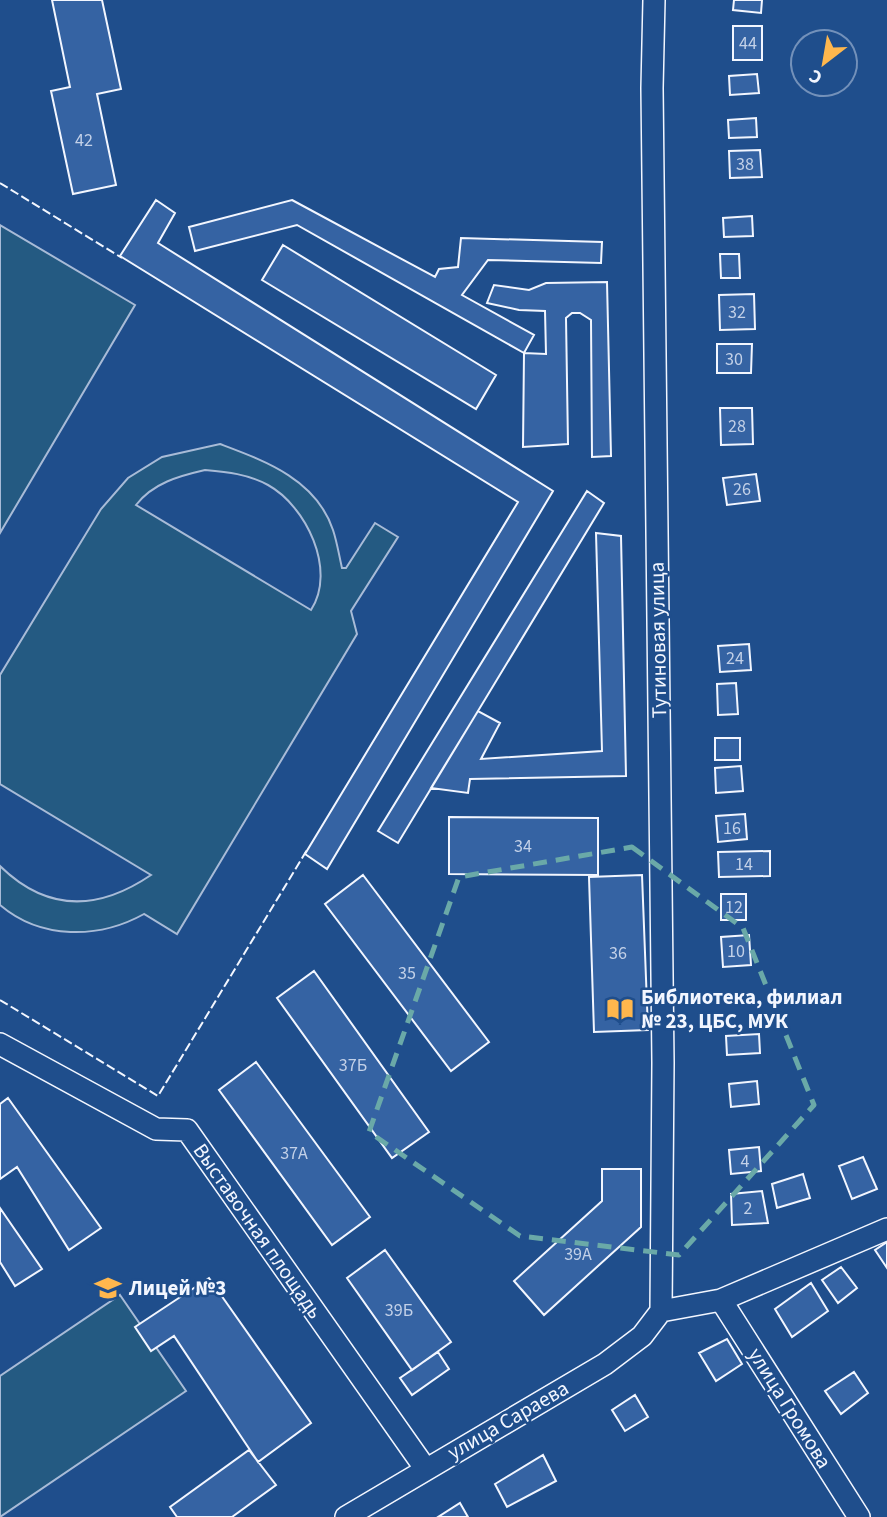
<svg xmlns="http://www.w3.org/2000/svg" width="887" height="1517" viewBox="0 0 887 1517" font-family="'Source Sans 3',sans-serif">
<rect width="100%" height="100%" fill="#1f4e8c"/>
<path fill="#245a82" stroke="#a8bbd7" stroke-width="2" fill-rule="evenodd" d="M 0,225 L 135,305 L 0,533 Z
M 220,444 C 265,461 316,479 333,530 C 337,542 339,555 342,568 L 346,568 L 375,523 L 398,537 L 351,611 L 357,634 L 177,934 L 144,914 C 99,939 41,940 0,905 L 0,866 C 47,912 98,911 151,875 L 0,784 L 0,675 L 101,509 L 128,478 L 162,457 ZM 205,470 C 227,472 248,474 268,485 C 306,506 337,570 311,610 L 136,505 C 153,483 179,476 205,470 Z
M 120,1295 L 186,1391 L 0,1517 L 0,1376 Z"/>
<path fill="#3563a3" stroke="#f2f6ff" stroke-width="2" d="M 52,0 L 102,0 L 121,89 L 97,94 L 116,185 L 73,194 L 51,91 L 70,87 Z
M 734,0 L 762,0 L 761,13 L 733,10 Z
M 733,26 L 762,26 L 762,60 L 733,60 Z
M 757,74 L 759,93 L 730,95 L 729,76 Z
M 756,118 L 757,137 L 729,138 L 728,120 Z
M 760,150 L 762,177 L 730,178 L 729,151 Z
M 156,200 L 175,213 L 158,243 L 553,491 L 327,869 L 305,854 L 518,502 L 120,256 Z
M 292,200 L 435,277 L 439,269 L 458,267 L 461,238 L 602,242 L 601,263 L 488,260 L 462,295 L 534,335 L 524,353 L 297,225 L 195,251 L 189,227 Z
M 752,216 L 753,236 L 724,237 L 723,218 Z
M 283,245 L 496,375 L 476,409 L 262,280 Z
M 720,254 L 739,254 L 740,278 L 721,278 Z
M 607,282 L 611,456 L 592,457 L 591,320 L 580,313 L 572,313 L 566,318 L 568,444 L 523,447 L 524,353 L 546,354 L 545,311 L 519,310 L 487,303 L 494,285 L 529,290 L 546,283 Z
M 754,294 L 755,329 L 720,330 L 719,295 Z
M 717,344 L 752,344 L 751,373 L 717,373 Z
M 720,408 L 752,408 L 753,444 L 721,445 Z
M 756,474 L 760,501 L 727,505 L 723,478 Z
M 587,491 L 604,503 L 398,843 L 378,831 Z
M 596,533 L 621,536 L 626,776 L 470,779 L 468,793 L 431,788 L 478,711 L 500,723 L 481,759 L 602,751 Z
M 749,644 L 751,670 L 720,672 L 718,646 Z
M 736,683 L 738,714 L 718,715 L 717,684 Z
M 715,738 L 740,738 L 740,760 L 715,760 Z
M 741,766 L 743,791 L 716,793 L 715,768 Z
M 745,814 L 747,839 L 718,842 L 716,816 Z
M 449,817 L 598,818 L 598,875 L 449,874 Z
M 770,851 L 770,876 L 719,877 L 718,852 Z
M 363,875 L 489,1042 L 451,1071 L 325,904 Z
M 642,875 L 648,1030 L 594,1032 L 589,877 Z
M 721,894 L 746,894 L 746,920 L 721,920 Z
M 749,935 L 751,965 L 723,967 L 721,937 Z
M 314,971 L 429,1132 L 392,1158 L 277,998 Z
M 759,1034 L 760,1053 L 727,1055 L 726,1036 Z
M 256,1062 L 370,1217 L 332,1245 L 219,1090 Z
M 757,1081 L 759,1104 L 731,1107 L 729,1084 Z
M 8,1098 L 101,1228 L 69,1250 L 17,1167 L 0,1179 L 0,1104 Z
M 759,1147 L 761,1171 L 731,1174 L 729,1150 Z
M 863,1157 L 877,1189 L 852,1199 L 839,1166 Z
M 602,1169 L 641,1169 L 641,1227 L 544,1315 L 514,1281 L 602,1201 Z
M 803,1174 L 810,1198 L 777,1208 L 772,1184 Z
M 762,1191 L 768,1223 L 732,1225 L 731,1194 Z
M 0,1208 L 42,1269 L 15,1286 L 0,1262 Z
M 887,1242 L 887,1268 L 875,1250 Z
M 385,1250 L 451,1342 L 412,1370 L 347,1278 Z
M 841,1267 L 857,1288 L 838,1303 L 822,1280 Z
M 209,1278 L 311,1423 L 258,1462 L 174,1336 L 151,1351 L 135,1327 Z
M 811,1283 L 828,1311 L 792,1337 L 775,1309 Z
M 727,1339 L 742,1364 L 716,1381 L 699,1353 Z
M 438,1352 L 449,1369 L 412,1395 L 400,1378 Z
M 854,1372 L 868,1393 L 841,1414 L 825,1391 Z
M 635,1395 L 648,1417 L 625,1431 L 612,1410 Z
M 249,1450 L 276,1485 L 232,1517 L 177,1517 L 170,1507 Z
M 543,1455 L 556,1481 L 507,1507 L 495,1484 Z
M 460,1503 L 468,1517 L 438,1517 Z"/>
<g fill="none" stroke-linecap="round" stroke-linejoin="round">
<g stroke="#f2f6ff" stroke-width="24">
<path id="minor" d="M 0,1044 L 156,1129 L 187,1130 L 425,1468
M 721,1300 L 859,1517
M 661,1311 L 721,1300 L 887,1229
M 346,1517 L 605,1364 L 642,1336 L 661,1311 L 663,1063 L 652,88 L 654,0"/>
</g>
<use href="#minor" stroke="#1f4e8c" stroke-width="21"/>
<path stroke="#f2f6ff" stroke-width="2" stroke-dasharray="9 3.5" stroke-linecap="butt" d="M 0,183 L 122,258
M 0,1000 L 158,1096 L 307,850"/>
</g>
<path fill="none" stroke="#6aa9a8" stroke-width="5" stroke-dasharray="14 9" stroke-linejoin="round" d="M 632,847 L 743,928 L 814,1105 L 679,1255 L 520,1236 L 369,1132 L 459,877 Z"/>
<defs>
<g id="library-bare" transform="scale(2.1)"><path d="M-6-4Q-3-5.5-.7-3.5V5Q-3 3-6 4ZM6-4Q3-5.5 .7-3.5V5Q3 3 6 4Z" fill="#ffb74d" stroke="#1f4e8c" stroke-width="2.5" paint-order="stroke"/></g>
<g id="school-bare" transform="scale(2.1)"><path d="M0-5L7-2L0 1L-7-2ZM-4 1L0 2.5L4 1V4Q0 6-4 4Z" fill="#ffb74d" stroke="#1f4e8c" stroke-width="2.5" paint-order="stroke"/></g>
</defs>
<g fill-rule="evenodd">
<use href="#library-bare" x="620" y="1009"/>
<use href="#school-bare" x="108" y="1288"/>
</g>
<g text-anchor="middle" stroke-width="5" stroke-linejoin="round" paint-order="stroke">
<g font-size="18" fill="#c3d1e8">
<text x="748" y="49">44</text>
<text x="84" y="146">42</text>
<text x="745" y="170">38</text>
<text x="737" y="318">32</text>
<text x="734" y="365">30</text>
<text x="737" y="432">28</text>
<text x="742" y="495">26</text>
<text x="735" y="664">24</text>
<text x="732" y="834">16</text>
<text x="523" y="852">34</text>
<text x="744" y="870">14</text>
<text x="734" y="913">12</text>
<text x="736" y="957">10</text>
<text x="618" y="959">36</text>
<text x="407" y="979">35</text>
<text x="353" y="1071">37Б</text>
<text x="294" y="1159">37А</text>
<text x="745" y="1167">4</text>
<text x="748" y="1214">2</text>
<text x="578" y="1260">39А</text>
<text x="399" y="1316">39Б</text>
</g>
<g font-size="21" fill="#f2f6ff" stroke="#1f4e8c">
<text transform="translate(658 640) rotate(-91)" y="7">Тутиновая улица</text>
<text transform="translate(258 1231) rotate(55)" y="7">Выставочная площадь</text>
<text transform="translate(790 1408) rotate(58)" y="7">улица Громова</text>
<text transform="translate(508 1420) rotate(-30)" y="7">улица Сараева</text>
</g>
<g font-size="21" font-weight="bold" fill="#f2f6ff" stroke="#1f4e8c" text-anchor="start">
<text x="641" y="1004">Библиотека, филиал<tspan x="641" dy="24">№ 23, ЦБС, МУК</tspan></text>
<text x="129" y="1295">Лицей №3</text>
</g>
</g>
<g transform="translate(824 63) rotate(211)"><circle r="33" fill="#1f4e8c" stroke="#7391ba" stroke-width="2"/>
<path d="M0-5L12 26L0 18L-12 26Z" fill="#ffb74d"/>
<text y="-10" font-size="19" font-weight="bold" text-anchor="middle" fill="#f2f6ff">С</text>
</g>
</svg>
